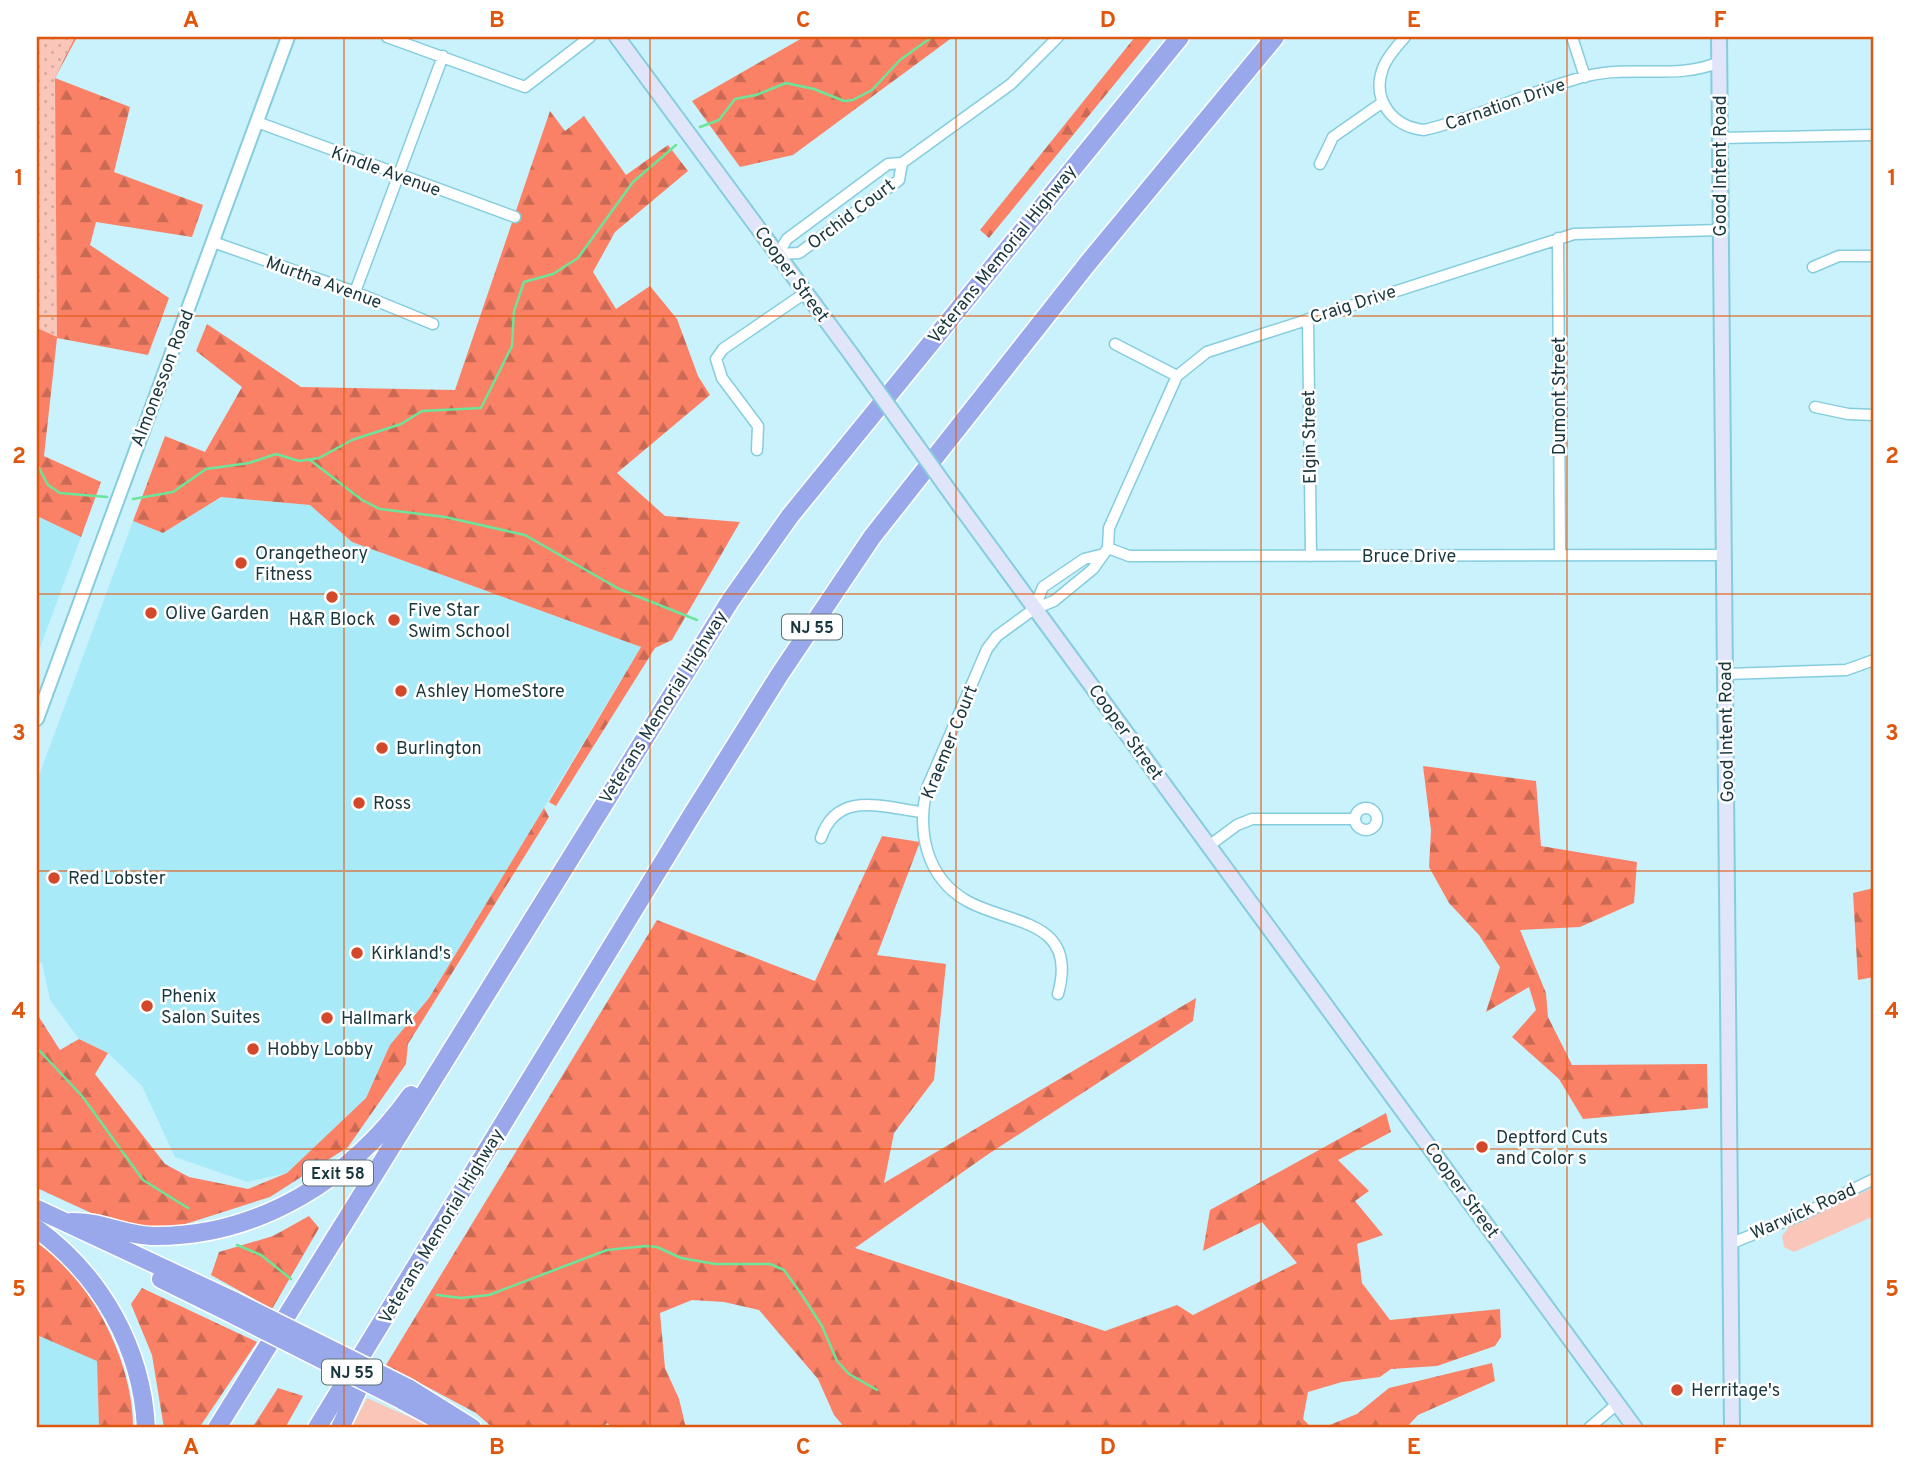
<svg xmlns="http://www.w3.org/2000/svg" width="1911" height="1465" viewBox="0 0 1911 1465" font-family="Overpass,sans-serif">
<defs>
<pattern id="forest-firs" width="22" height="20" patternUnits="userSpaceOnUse" patternTransform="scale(1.75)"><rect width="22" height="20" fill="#fa8166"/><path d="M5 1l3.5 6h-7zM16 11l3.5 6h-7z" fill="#ca6a55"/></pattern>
<pattern id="park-dots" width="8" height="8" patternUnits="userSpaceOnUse" patternTransform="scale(1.75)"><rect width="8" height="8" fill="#fac6b9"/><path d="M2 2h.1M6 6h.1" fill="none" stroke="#d6aba0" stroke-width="1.8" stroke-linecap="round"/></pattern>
</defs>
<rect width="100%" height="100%" fill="#c9f2fc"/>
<path fill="#a9eaf9" d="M 221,497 L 311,505 L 352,542 L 641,647 L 429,998 L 390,1045 L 366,1098 L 287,1173 L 247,1182 L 175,1157 L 142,1086 L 108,1053 L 79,1039 L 50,1000 L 42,963 L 37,961 L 37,781 L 133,521 L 163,533 Z
M 37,516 L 81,537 L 37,656 Z
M 37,1335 L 97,1360 L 99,1428 L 37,1428 Z"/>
<path fill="#fac6b9" d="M 1872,1188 L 1874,1216 L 1794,1252 L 1784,1247 L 1782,1236 L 1790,1226 Z
M 367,1398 L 434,1428 L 351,1428 Z"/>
<path fill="url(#forest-firs)" d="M 37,37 L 77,37 L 55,78 L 130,107 L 114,172 L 203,205 L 192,237 L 96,222 L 90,245 L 169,298 L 148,355 L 57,338 L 44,456 L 101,482 L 81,537 L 37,516 Z
M 804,37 L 953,37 L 793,155 L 740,167 L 692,101 Z
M 1135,37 L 1153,37 L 989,238 L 980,230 Z
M 550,111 L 565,131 L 584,116 L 626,175 L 668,145 L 688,171 L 615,232 L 593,272 L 616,309 L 650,286 L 677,319 L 698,376 L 710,395 L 617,473 L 665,516 L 740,522 L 672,640 L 655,648 L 556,806 L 549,802 L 641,647 L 352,542 L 310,505 L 221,497 L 163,533 L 133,521 L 165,436 L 205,452 L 242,387 L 196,351 L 207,324 L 301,387 L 455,390 Z
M 1423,766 L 1536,781 L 1541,846 L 1637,862 L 1634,903 L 1580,927 L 1520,930 L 1546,993 L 1548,1017 L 1572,1065 L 1707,1064 L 1708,1108 L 1583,1119 L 1559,1079 L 1512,1037 L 1536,1010 L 1529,987 L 1486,1012 L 1500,967 L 1479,935 L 1449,903 L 1429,867 L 1431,830 Z
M 544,808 L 549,817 L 408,1044 L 406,1064 L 348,1147 L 270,1197 L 173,1228 L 115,1224 L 37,1188 L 37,1014 L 60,1050 L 79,1039 L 108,1053 L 95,1074 L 165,1164 L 189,1177 L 248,1189 L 287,1173 L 366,1098 L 390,1045 L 429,998 Z
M 882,836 L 920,842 L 877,955 L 946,964 L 934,1080 L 894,1133 L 884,1183 L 1196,998 L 1193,1021 L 987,1155 L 855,1248 L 1105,1331 L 1177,1305 L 1193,1315 L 1297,1263 L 1262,1222 L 1203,1251 L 1210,1210 L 1386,1113 L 1391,1132 L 1338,1160 L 1369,1191 L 1355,1201 L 1383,1235 L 1357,1244 L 1362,1283 L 1390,1320 L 1500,1309 L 1501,1337 L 1495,1346 L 1437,1366 L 1391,1369 L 1380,1377 L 1342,1382 L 1308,1392 L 1303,1419 L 1312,1428 L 845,1428 L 834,1415 L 818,1379 L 759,1310 L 724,1302 L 692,1300 L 660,1313 L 665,1368 L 679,1399 L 686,1428 L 613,1428 L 607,1423 L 603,1428 L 493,1428 L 476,1413 L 386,1365 L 657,920 L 815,981 Z
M 1874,888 L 1874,977 L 1858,980 L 1853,893 Z
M 309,1216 L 319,1228 L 272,1309 L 211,1275 L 219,1252 L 273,1236 Z
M 37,1243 C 92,1278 134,1365 133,1428 L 99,1428 L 97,1361 L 37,1335 Z
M 142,1288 L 257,1342 L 199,1428 L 164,1428 L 152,1355 L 131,1304 Z
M 1492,1363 L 1495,1381 L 1418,1415 L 1406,1428 L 1322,1428 L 1357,1414 L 1389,1388 Z
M 278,1388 L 303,1396 L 285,1428 L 252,1428 Z"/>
<path fill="url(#park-dots)" d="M 37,37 L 75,37 L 55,78 L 57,337 L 37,328 Z"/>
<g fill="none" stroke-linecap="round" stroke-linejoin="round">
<path stroke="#6ce499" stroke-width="2.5" d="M 700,127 L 719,120 L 735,99 L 756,95 L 786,83 L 814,89 L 844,101 L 853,100 L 872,90 L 900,60 L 932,37
M 310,460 L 362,500 L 380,509 L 445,517 L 525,535 L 619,589 L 697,620
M 37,464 L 48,485 L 60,493 L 107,497
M 133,499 L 173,492 L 206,469 L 249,463 L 276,454 L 299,461 L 319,458 L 352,440 L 401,424 L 422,411 L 481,408 L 512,346 L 514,311 L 524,282 L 553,274 L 578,258 L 633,182 L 676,145
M 37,1048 L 82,1096 L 143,1180 L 188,1208
M 237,1245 L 261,1255 L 291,1279
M 437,1295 L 461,1298 L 489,1295 L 607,1250 L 646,1246 L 657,1247 L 681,1258 L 715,1264 L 770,1264 L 784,1270 L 802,1295 L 822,1326 L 837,1361 L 849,1374 L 877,1390"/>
<g stroke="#85cdde" stroke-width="13">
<path id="minor" d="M 387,37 L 525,87 L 590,37
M 1405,37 C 1397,46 1387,57 1383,68 C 1371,100 1393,127 1424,130 C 1480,117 1532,90 1587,76 C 1630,65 1679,80 1719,62
M 1572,37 L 1585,77
M 257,122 L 515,217
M 1721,138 L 1874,135
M 1320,164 L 1333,137 L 1383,102
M 1558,238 L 1560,555
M 213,242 L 355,292 L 433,324
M 778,254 L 787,239 L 888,164 L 902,163 L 1011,84 L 1058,37
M 778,254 L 799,253 L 899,180 L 902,163
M 1813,267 L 1839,256 L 1874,256
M 355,292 L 443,56
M 1308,319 L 1311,556
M 1115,344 L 1177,376
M 1815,407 L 1848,414 L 1874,415
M 757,450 L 758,426 L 722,378 L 716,359 L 723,349 L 805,293
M 1108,548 L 1109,528 L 1177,376 L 1207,352 L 1574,234 L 1720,230
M 1034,609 L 1043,587 L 1084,559 L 1100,555
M 1726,674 L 1846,670 L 1874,660
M1355 819a11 11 0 1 1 22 0a11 11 0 1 1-22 0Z
M 821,838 C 837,790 882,807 921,812
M 1210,845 L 1237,825 L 1252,819 L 1355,819
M 1058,994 C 1079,919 1010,925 967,901 C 925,877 917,830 927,788 L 987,649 L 997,636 L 1034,609 L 1054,601 L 1093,569 L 1108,548 L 1129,556 L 1724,555
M 1732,1243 L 1801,1215 L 1874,1179
M 1589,1428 L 1617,1404"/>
</g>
<g stroke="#85cdde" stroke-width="16">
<path id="tertiary" d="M 37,719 L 288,37"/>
</g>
<g stroke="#85cdde" stroke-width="18">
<path id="secondary" d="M 617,37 L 851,354
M 1719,37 L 1732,1428
M 960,506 L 1635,1428"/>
</g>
<g stroke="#fff" stroke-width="21">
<path id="motorway" d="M 37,1209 L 236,1302
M 71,1222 C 100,1221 126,1236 154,1236 C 259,1237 352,1178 411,1095
M 37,1229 C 101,1276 142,1348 146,1428
M 161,1279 L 230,1313
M 408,1388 L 472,1428
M 402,1400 L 442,1422
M 217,1428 L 730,601 L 790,516 L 1180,37
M 317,1428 L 693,813 L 780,674 L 872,537 L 1088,263 L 1275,37
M 340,1428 L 368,1368"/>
</g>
<use href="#minor" stroke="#fff" stroke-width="10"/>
<use href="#tertiary" stroke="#fff" stroke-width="12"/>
<use href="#secondary" stroke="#e0e5f9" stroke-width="14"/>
<use href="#motorway" stroke="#99a8eb" stroke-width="18"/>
<g stroke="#85cdde" stroke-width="18" stroke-linecap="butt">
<path id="secondary-bridge" d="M 851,354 L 960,506"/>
</g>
<g stroke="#fff" stroke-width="21" stroke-linecap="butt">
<path id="motorway-bridge" d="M 236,1302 L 408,1388
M 230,1313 L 402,1400"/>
</g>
<use href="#secondary-bridge" stroke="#e0e5f9" stroke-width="14"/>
<use href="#motorway-bridge" stroke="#99a8eb" stroke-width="18"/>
</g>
<path fill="none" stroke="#de570e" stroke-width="2" stroke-opacity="0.55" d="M 344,37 L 344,1428M 650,37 L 650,1428M 956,37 L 956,1428M 1261,37 L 1261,1428M 1567,37 L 1567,1428M 37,316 L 1874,316M 37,594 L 1874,594M 37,871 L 1874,871M 37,1149 L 1874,1149"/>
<g fill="#d3482a" stroke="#fff" stroke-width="2.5">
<circle cx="241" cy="563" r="7"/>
<circle cx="332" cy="597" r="7"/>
<circle cx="151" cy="613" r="7"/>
<circle cx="394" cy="620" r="7"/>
<circle cx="401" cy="691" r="7"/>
<circle cx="382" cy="748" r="7"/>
<circle cx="359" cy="803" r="7"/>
<circle cx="54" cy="878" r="7"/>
<circle cx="357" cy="953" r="7"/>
<circle cx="147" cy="1006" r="7"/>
<circle cx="327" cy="1018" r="7"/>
<circle cx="253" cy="1049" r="7"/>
<circle cx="1482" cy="1147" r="7"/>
<circle cx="1677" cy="1390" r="7"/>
</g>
<g text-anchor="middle" stroke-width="5" stroke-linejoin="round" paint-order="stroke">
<g fill="#fff" stroke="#5e7378" stroke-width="2">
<rect x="782" y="614.5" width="60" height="25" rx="5"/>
<rect x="303" y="1160.5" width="70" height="25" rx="5"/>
<rect x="322" y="1359.5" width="60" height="25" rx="5"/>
</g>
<g font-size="16" font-weight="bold" fill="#19373e">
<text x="812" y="633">NJ 55</text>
<text x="338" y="1179">Exit 58</text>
<text x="352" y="1378">NJ 55</text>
</g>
<g font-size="18" fill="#19373e" stroke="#fff">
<text transform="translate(1505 104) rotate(-19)" y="6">Carnation Drive</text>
<text transform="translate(1720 166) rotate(-90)" y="6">Good Intent Road</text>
<text transform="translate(386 171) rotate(20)" y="6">Kindle Avenue</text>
<text transform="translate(851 214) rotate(-37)" y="6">Orchid Court</text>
<text transform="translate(1002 254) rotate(-51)" y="6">Veterans Memorial Highway</text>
<text transform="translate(792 274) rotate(54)" y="6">Cooper Street</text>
<text transform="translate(324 282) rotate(20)" y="6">Murtha Avenue</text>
<text transform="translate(1353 304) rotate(-18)" y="6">Craig Drive</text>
<text transform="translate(162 378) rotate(-69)" y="6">Almonesson Road</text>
<text transform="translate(1559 396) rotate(-90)" y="6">Dumont Street</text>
<text transform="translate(1309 437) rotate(-91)" y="6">Elgin Street</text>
<text x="1409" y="562">Bruce Drive</text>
<text transform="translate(663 707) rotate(-58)" y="6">Veterans Memorial Highway</text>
<text transform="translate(1126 732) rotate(54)" y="6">Cooper Street</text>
<text transform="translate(1726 732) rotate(-91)" y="6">Good Intent Road</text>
<text transform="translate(949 742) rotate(-68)" y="6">Kraemer Court</text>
<text transform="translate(1462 1190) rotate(54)" y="6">Cooper Street</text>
<text transform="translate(1803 1211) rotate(-24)" y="6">Warwick Road</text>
<text transform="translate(441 1226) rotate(-59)" y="6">Veterans Memorial Highway</text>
</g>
<g font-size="18" fill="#19373e" stroke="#fff" text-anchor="start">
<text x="255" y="559">Orangetheory<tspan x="255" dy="21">Fitness</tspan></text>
<text x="408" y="616">Five Star<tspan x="408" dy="21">Swim School</tspan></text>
<text x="165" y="619">Olive Garden</text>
<text x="332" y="625" text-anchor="middle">H&amp;R Block</text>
<text x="415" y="697">Ashley HomeStore</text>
<text x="396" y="754">Burlington</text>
<text x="373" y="809">Ross</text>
<text x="68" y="884">Red Lobster</text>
<text x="371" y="959">Kirkland's</text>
<text x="161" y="1002">Phenix<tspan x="161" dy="21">Salon Suites</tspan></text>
<text x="341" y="1024">Hallmark</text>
<text x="267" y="1055">Hobby Lobby</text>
<text x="1496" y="1143">Deptford Cuts<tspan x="1496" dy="21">and Color s</tspan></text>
<text x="1691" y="1396">Herritage's</text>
</g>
</g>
<rect width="1911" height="1465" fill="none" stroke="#ffffff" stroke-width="77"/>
<rect x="38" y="38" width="1834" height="1388" fill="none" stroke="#de570e" stroke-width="2.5"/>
<g font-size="23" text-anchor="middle" font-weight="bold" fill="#de570e">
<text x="191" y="27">A</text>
<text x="497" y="27">B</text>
<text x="803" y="27">C</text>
<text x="1108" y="27">D</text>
<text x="1414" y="27">E</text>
<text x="1720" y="27">F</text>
<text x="19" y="185">1</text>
<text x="1892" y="185">1</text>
<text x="19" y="463">2</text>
<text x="1892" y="463">2</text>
<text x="19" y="740">3</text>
<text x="1892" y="740">3</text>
<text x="19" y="1018">4</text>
<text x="1892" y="1018">4</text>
<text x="19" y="1296">5</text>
<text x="1892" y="1296">5</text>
<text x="191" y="1454">A</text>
<text x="497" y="1454">B</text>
<text x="803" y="1454">C</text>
<text x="1108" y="1454">D</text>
<text x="1414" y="1454">E</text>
<text x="1720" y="1454">F</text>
</g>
</svg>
